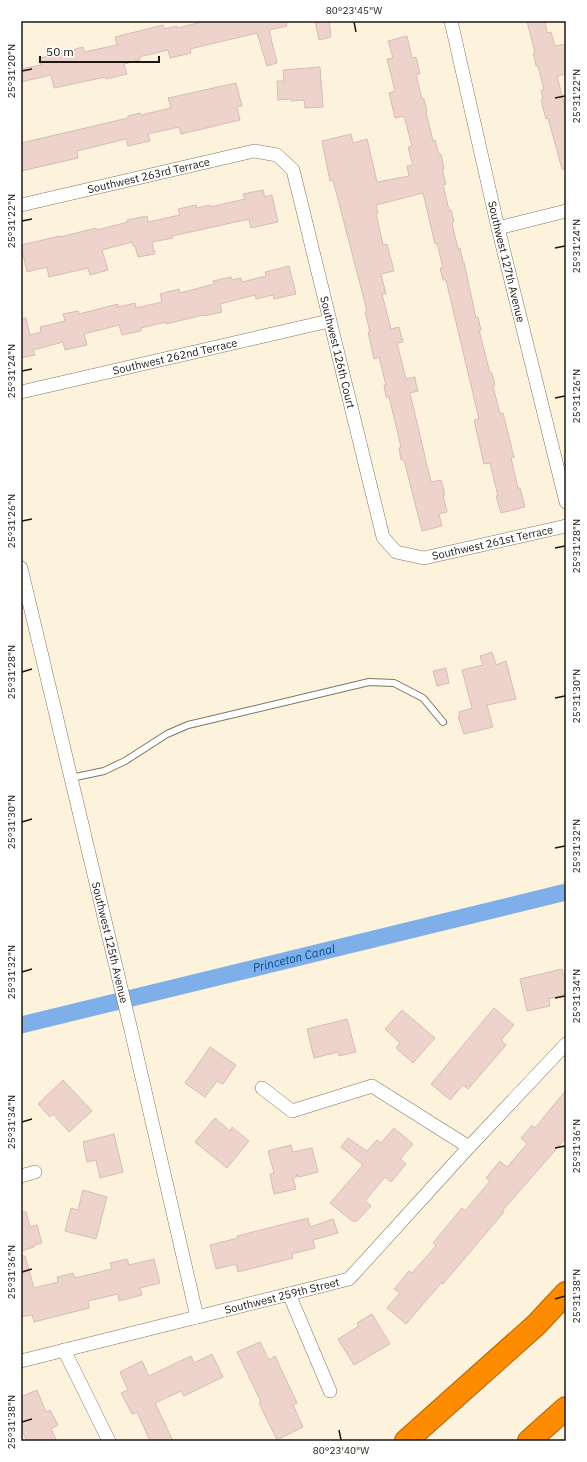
<svg xmlns="http://www.w3.org/2000/svg" width="587" height="1462" viewBox="0 0 587 1462" font-family="'IBM Plex Sans',sans-serif">
<rect width="100%" height="100%" fill="#fdf3dc"/>
<g fill="none" stroke-linecap="round" stroke-linejoin="round">
<path stroke="#7eafe9" stroke-width="17" id="s1" d="M 21,1025 L 566,892"/>
</g>
<path fill="#eed3cd" stroke="#d7bcb6" d="M 206,21 L 286,21 L 287,26 L 269,30 L 277,63 L 267,66 L 257,33 L 190,49 L 191,53 L 170,58 L 168,50 L 139,57 L 140,60 L 124,64 L 127,74 L 106,79 L 105,77 L 54,88 L 51,75 L 21,82 L 21,69 L 41,65 L 40,58 L 49,56 L 48,53 L 68,49 L 68,51 L 83,47 L 84,52 L 117,45 L 115,37 L 163,25 L 164,29 L 177,26 L 177,28 Z
M 315,21 L 329,21 L 331,37 L 319,40 Z
M 527,21 L 545,21 L 547,33 L 551,32 L 555,46 L 566,44 L 566,74 L 557,76 L 566,111 L 566,169 L 562,169 L 548,118 L 546,119 L 541,100 L 543,99 L 541,90 L 544,90 L 538,66 L 536,66 L 535,60 L 533,54 L 535,53 Z
M 407,36 L 412,58 L 416,57 L 420,74 L 416,74 L 422,99 L 424,99 L 427,111 L 426,112 L 433,141 L 435,140 L 439,154 L 441,154 L 444,169 L 442,169 L 446,184 L 443,185 L 449,210 L 451,210 L 454,222 L 452,223 L 458,249 L 460,248 L 463,262 L 464,262 L 476,318 L 478,317 L 481,330 L 479,330 L 490,373 L 492,373 L 495,385 L 493,386 L 500,414 L 503,413 L 514,457 L 511,458 L 518,488 L 520,488 L 525,507 L 501,513 L 496,496 L 498,496 L 490,463 L 484,464 L 474,420 L 479,419 L 446,280 L 443,280 L 440,268 L 443,268 L 437,243 L 435,244 L 423,193 L 376,205 L 378,213 L 376,213 L 383,245 L 387,244 L 394,271 L 381,274 L 386,294 L 382,294 L 391,329 L 399,327 L 403,342 L 397,343 L 406,379 L 415,377 L 416,384 L 418,391 L 410,393 L 431,482 L 441,480 L 445,495 L 443,495 L 447,512 L 439,514 L 442,526 L 422,531 L 404,460 L 401,460 L 399,448 L 401,447 L 397,430 L 389,397 L 386,397 L 384,385 L 386,385 L 379,357 L 374,359 L 368,332 L 370,332 L 365,312 L 367,311 L 333,180 L 330,181 L 322,141 L 351,134 L 353,143 L 367,139 L 377,182 L 409,176 L 407,166 L 413,165 L 408,147 L 412,146 L 404,116 L 395,118 L 389,93 L 395,91 L 387,59 L 393,58 L 388,41 Z
M 320,67 L 323,107 L 305,108 L 304,100 L 291,101 L 291,99 L 278,100 L 277,81 L 284,81 L 283,70 Z
M 236,83 L 242,106 L 237,107 L 240,120 L 181,134 L 179,127 L 148,134 L 150,141 L 128,146 L 126,139 L 77,151 L 78,158 L 21,171 L 21,143 L 128,118 L 128,116 L 140,113 L 141,115 L 171,108 L 168,98 Z
M 263,190 L 265,197 L 272,195 L 278,222 L 251,228 L 249,219 L 172,236 L 173,238 L 152,242 L 155,254 L 138,257 L 135,246 L 133,246 L 132,242 L 102,250 L 108,270 L 90,275 L 88,268 L 49,277 L 47,267 L 27,272 L 21,245 L 60,236 L 60,237 L 96,228 L 97,230 L 128,222 L 127,220 L 147,216 L 148,222 L 180,215 L 178,209 L 196,205 L 197,208 L 210,205 L 210,207 L 245,199 L 243,194 Z
M 289,266 L 296,294 L 274,299 L 273,295 L 256,299 L 255,295 L 220,304 L 222,312 L 204,316 L 203,315 L 166,324 L 166,322 L 141,328 L 141,331 L 122,335 L 119,325 L 84,334 L 87,345 L 65,350 L 63,342 L 33,350 L 35,355 L 21,358 L 21,319 L 26,318 L 30,335 L 41,332 L 40,327 L 65,321 L 63,314 L 78,311 L 79,314 L 118,304 L 118,307 L 135,303 L 136,308 L 162,302 L 160,294 L 179,289 L 180,293 L 214,284 L 213,281 L 231,277 L 232,280 L 241,278 L 242,282 L 266,276 L 265,272 Z
M 492,652 L 496,665 L 506,661 L 516,699 L 487,705 L 493,727 L 464,734 L 458,717 L 460,716 L 459,712 L 472,708 L 462,670 L 483,665 L 480,656 Z
M 446,668 L 449,683 L 437,686 L 433,671 Z
M 562,969 L 566,985 L 566,994 L 549,999 L 550,1006 L 527,1011 L 520,979 Z
M 494,1008 L 514,1025 L 501,1040 L 506,1045 L 468,1089 L 463,1085 L 450,1100 L 431,1084 Z
M 402,1010 L 435,1038 L 413,1063 L 396,1048 L 400,1043 L 385,1029 Z
M 347,1019 L 356,1052 L 339,1056 L 338,1052 L 314,1058 L 307,1029 Z
M 210,1047 L 236,1065 L 223,1084 L 217,1081 L 205,1097 L 185,1083 Z
M 63,1080 L 92,1111 L 69,1132 L 53,1114 L 50,1117 L 38,1104 Z
M 566,1090 L 566,1138 L 502,1211 L 504,1212 L 470,1252 L 443,1284 L 442,1282 L 406,1324 L 387,1308 L 400,1293 L 394,1289 L 409,1271 L 412,1273 L 436,1246 L 433,1243 L 462,1208 L 465,1211 L 490,1181 L 486,1178 L 500,1161 L 507,1167 L 527,1144 L 521,1138 L 532,1125 L 535,1128 Z
M 215,1118 L 230,1131 L 232,1127 L 249,1141 L 227,1168 L 195,1142 Z
M 394,1128 L 413,1144 L 400,1159 L 406,1164 L 391,1182 L 385,1177 L 365,1201 L 371,1206 L 357,1221 L 352,1221 L 330,1203 L 363,1165 L 341,1147 L 348,1138 L 367,1151 L 377,1140 L 381,1143 Z
M 114,1134 L 123,1172 L 100,1178 L 96,1160 L 87,1162 L 83,1142 Z
M 291,1145 L 293,1152 L 312,1148 L 318,1172 L 299,1177 L 296,1174 L 297,1177 L 293,1178 L 296,1189 L 274,1194 L 270,1174 L 274,1173 L 268,1151 Z
M 83,1190 L 107,1197 L 96,1239 L 65,1231 L 71,1208 L 78,1210 Z
M 21,1212 L 26,1212 L 30,1227 L 37,1225 L 42,1243 L 34,1245 L 34,1247 L 21,1251 Z
M 308,1218 L 310,1227 L 333,1219 L 338,1233 L 313,1240 L 315,1248 L 292,1254 L 293,1258 L 238,1272 L 236,1264 L 216,1269 L 210,1245 L 238,1238 L 237,1236 Z
M 21,1256 L 25,1256 L 34,1288 L 58,1282 L 57,1277 L 73,1273 L 75,1278 L 112,1269 L 110,1263 L 127,1259 L 129,1265 L 154,1259 L 160,1283 L 140,1288 L 142,1295 L 119,1301 L 118,1294 L 88,1301 L 89,1308 L 34,1322 L 32,1315 L 21,1317 Z
M 372,1314 L 390,1344 L 354,1365 L 338,1339 L 359,1326 L 357,1323 Z
M 260,1342 L 269,1360 L 275,1356 L 297,1403 L 293,1405 L 303,1427 L 277,1440 L 259,1403 L 261,1402 L 237,1352 Z
M 212,1354 L 223,1377 L 184,1396 L 181,1391 L 155,1403 L 173,1441 L 150,1441 L 137,1412 L 132,1414 L 121,1393 L 128,1390 L 120,1372 L 142,1361 L 149,1376 L 191,1356 L 194,1363 Z
M 37,1390 L 46,1412 L 50,1410 L 58,1425 L 51,1429 L 57,1441 L 27,1441 L 21,1429 L 21,1397 Z"/>
<g fill="none" stroke-linecap="round" stroke-linejoin="round">
<g stroke="#7f7561" stroke-width="8">
<path id="lane" d="M 71,778 L 104,771 L 125,761 L 167,734 L 188,725 L 369,682 L 394,683 L 423,698 L 443,722"/>
</g>
<g stroke="#7f7561" stroke-width="14">
<g id="street">
<path id="s2" d="M 451,21 L 498,228 L 566,502"/>
<path id="s3" d="M 21,205 L 254,151 L 277,155 L 293,170 L 383,537 L 396,552 L 424,558 L 566,526"/>
<path d="M 498,228 L 566,211"/>
<path id="s4" d="M 21,392 L 329,321"/>
<path id="s5" d="M 21,568 L 131,1030 L 197,1317"/>
<path d="M 262,1088 L 292,1111 L 372,1086 L 469,1147"/>
<path d="M 21,1176 L 35,1172"/>
<path d="M 289,1294 L 330,1391"/>
<path d="M 64,1350 L 109,1441"/>
<path id="s6" d="M 21,1361 L 349,1279 L 469,1147 L 566,1044"/>
</g>
</g>
<g stroke="#af6306" stroke-width="24">
<path id="highway" d="M 406,1441 L 536,1325 L 566,1293
M 529,1441 L 566,1408"/>
</g>
<use href="#lane" stroke="#fff" stroke-width="6"/>
<use href="#street" stroke="#fff" stroke-width="13"/>
<use href="#highway" stroke="#fe8b00" stroke-width="22"/>
</g>
<path fill="none" stroke="#1c1810" stroke-width="1.5" d="M 354,22 L 356,32M 22,71 L 32,69M 555,98 L 565,96M 22,221 L 32,219M 555,248 L 565,246M 22,371 L 32,369M 555,398 L 565,396M 22,521 L 32,519M 555,548 L 565,546M 22,672 L 32,669M 555,698 L 565,696M 22,822 L 32,819M 555,848 L 565,846M 22,972 L 32,969M 555,998 L 565,996M 22,1122 L 32,1119M 555,1148 L 565,1146M 22,1272 L 32,1269M 555,1299 L 565,1296M 22,1422 L 32,1419M 339,1430 L 341,1440"/>
<g text-anchor="middle" stroke-width="4" stroke-linejoin="round" paint-order="stroke">
<g font-size="11" fill="#1c1810" stroke="#fff">
<text dy="4" stroke="none"><textPath href="#s3" startOffset="131">Southwest 263rd Terrace</textPath></text>
<text dy="4" stroke="none"><textPath href="#s2" startOffset="247">Southwest 127th Avenue</textPath></text>
<text dy="4" stroke="none"><textPath href="#s3" startOffset="472">Southwest 126th Court</textPath></text>
<text dy="4" stroke="none"><textPath href="#s4" startOffset="158">Southwest 262nd Terrace</textPath></text>
<text dy="4" stroke="none"><textPath href="#s3" startOffset="781">Southwest 261st Terrace</textPath></text>
<text dy="4" stroke="none"><textPath href="#s5" startOffset="385">Southwest 125th Avenue</textPath></text>
<text dy="4" stroke="none"><textPath href="#s6" startOffset="269">Southwest 259th Street</textPath></text>
</g>
<g font-size="12" font-style="italic" fill="#004b8f" stroke="#fff">
<text dy="4" stroke="none"><textPath href="#s1" startOffset="281">Princeton Canal</textPath></text>
</g>
</g>
<rect width="587" height="1462" fill="none" stroke="#ffffff" stroke-width="44"/>
<path d="M40 56v6h119v-6" fill="none" stroke="#1c1810" stroke-width="2"/>
<text x="46" y="56" font-size="12" fill="#1c1810" stroke="#ffffff" stroke-width="3" paint-order="stroke">50 m</text>
<rect x="22" y="22" width="543" height="1418" fill="none" stroke="#1c1810" stroke-width="1.5"/>
<g font-size="10" text-anchor="middle" fill="#1c1810">
<text x="354" y="14">80°23'45"W</text>
<text transform="translate(11 71) rotate(-90)" y="4">25°31'20"N</text>
<text transform="translate(576 96) rotate(-90)" y="4">25°31'22"N</text>
<text transform="translate(11 221) rotate(-90)" y="4">25°31'22"N</text>
<text transform="translate(576 246) rotate(-90)" y="4">25°31'24"N</text>
<text transform="translate(11 371) rotate(-90)" y="4">25°31'24"N</text>
<text transform="translate(576 396) rotate(-90)" y="4">25°31'26"N</text>
<text transform="translate(11 521) rotate(-90)" y="4">25°31'26"N</text>
<text transform="translate(576 546) rotate(-90)" y="4">25°31'28"N</text>
<text transform="translate(11 672) rotate(-90)" y="4">25°31'28"N</text>
<text transform="translate(576 696) rotate(-90)" y="4">25°31'30"N</text>
<text transform="translate(11 822) rotate(-90)" y="4">25°31'30"N</text>
<text transform="translate(576 846) rotate(-90)" y="4">25°31'32"N</text>
<text transform="translate(11 972) rotate(-90)" y="4">25°31'32"N</text>
<text transform="translate(576 996) rotate(-90)" y="4">25°31'34"N</text>
<text transform="translate(11 1122) rotate(-90)" y="4">25°31'34"N</text>
<text transform="translate(576 1146) rotate(-90)" y="4">25°31'36"N</text>
<text transform="translate(11 1272) rotate(-90)" y="4">25°31'36"N</text>
<text transform="translate(576 1296) rotate(-90)" y="4">25°31'38"N</text>
<text transform="translate(11 1422) rotate(-90)" y="4">25°31'38"N</text>
<text x="341" y="1454">80°23'40"W</text>
</g>
</svg>
